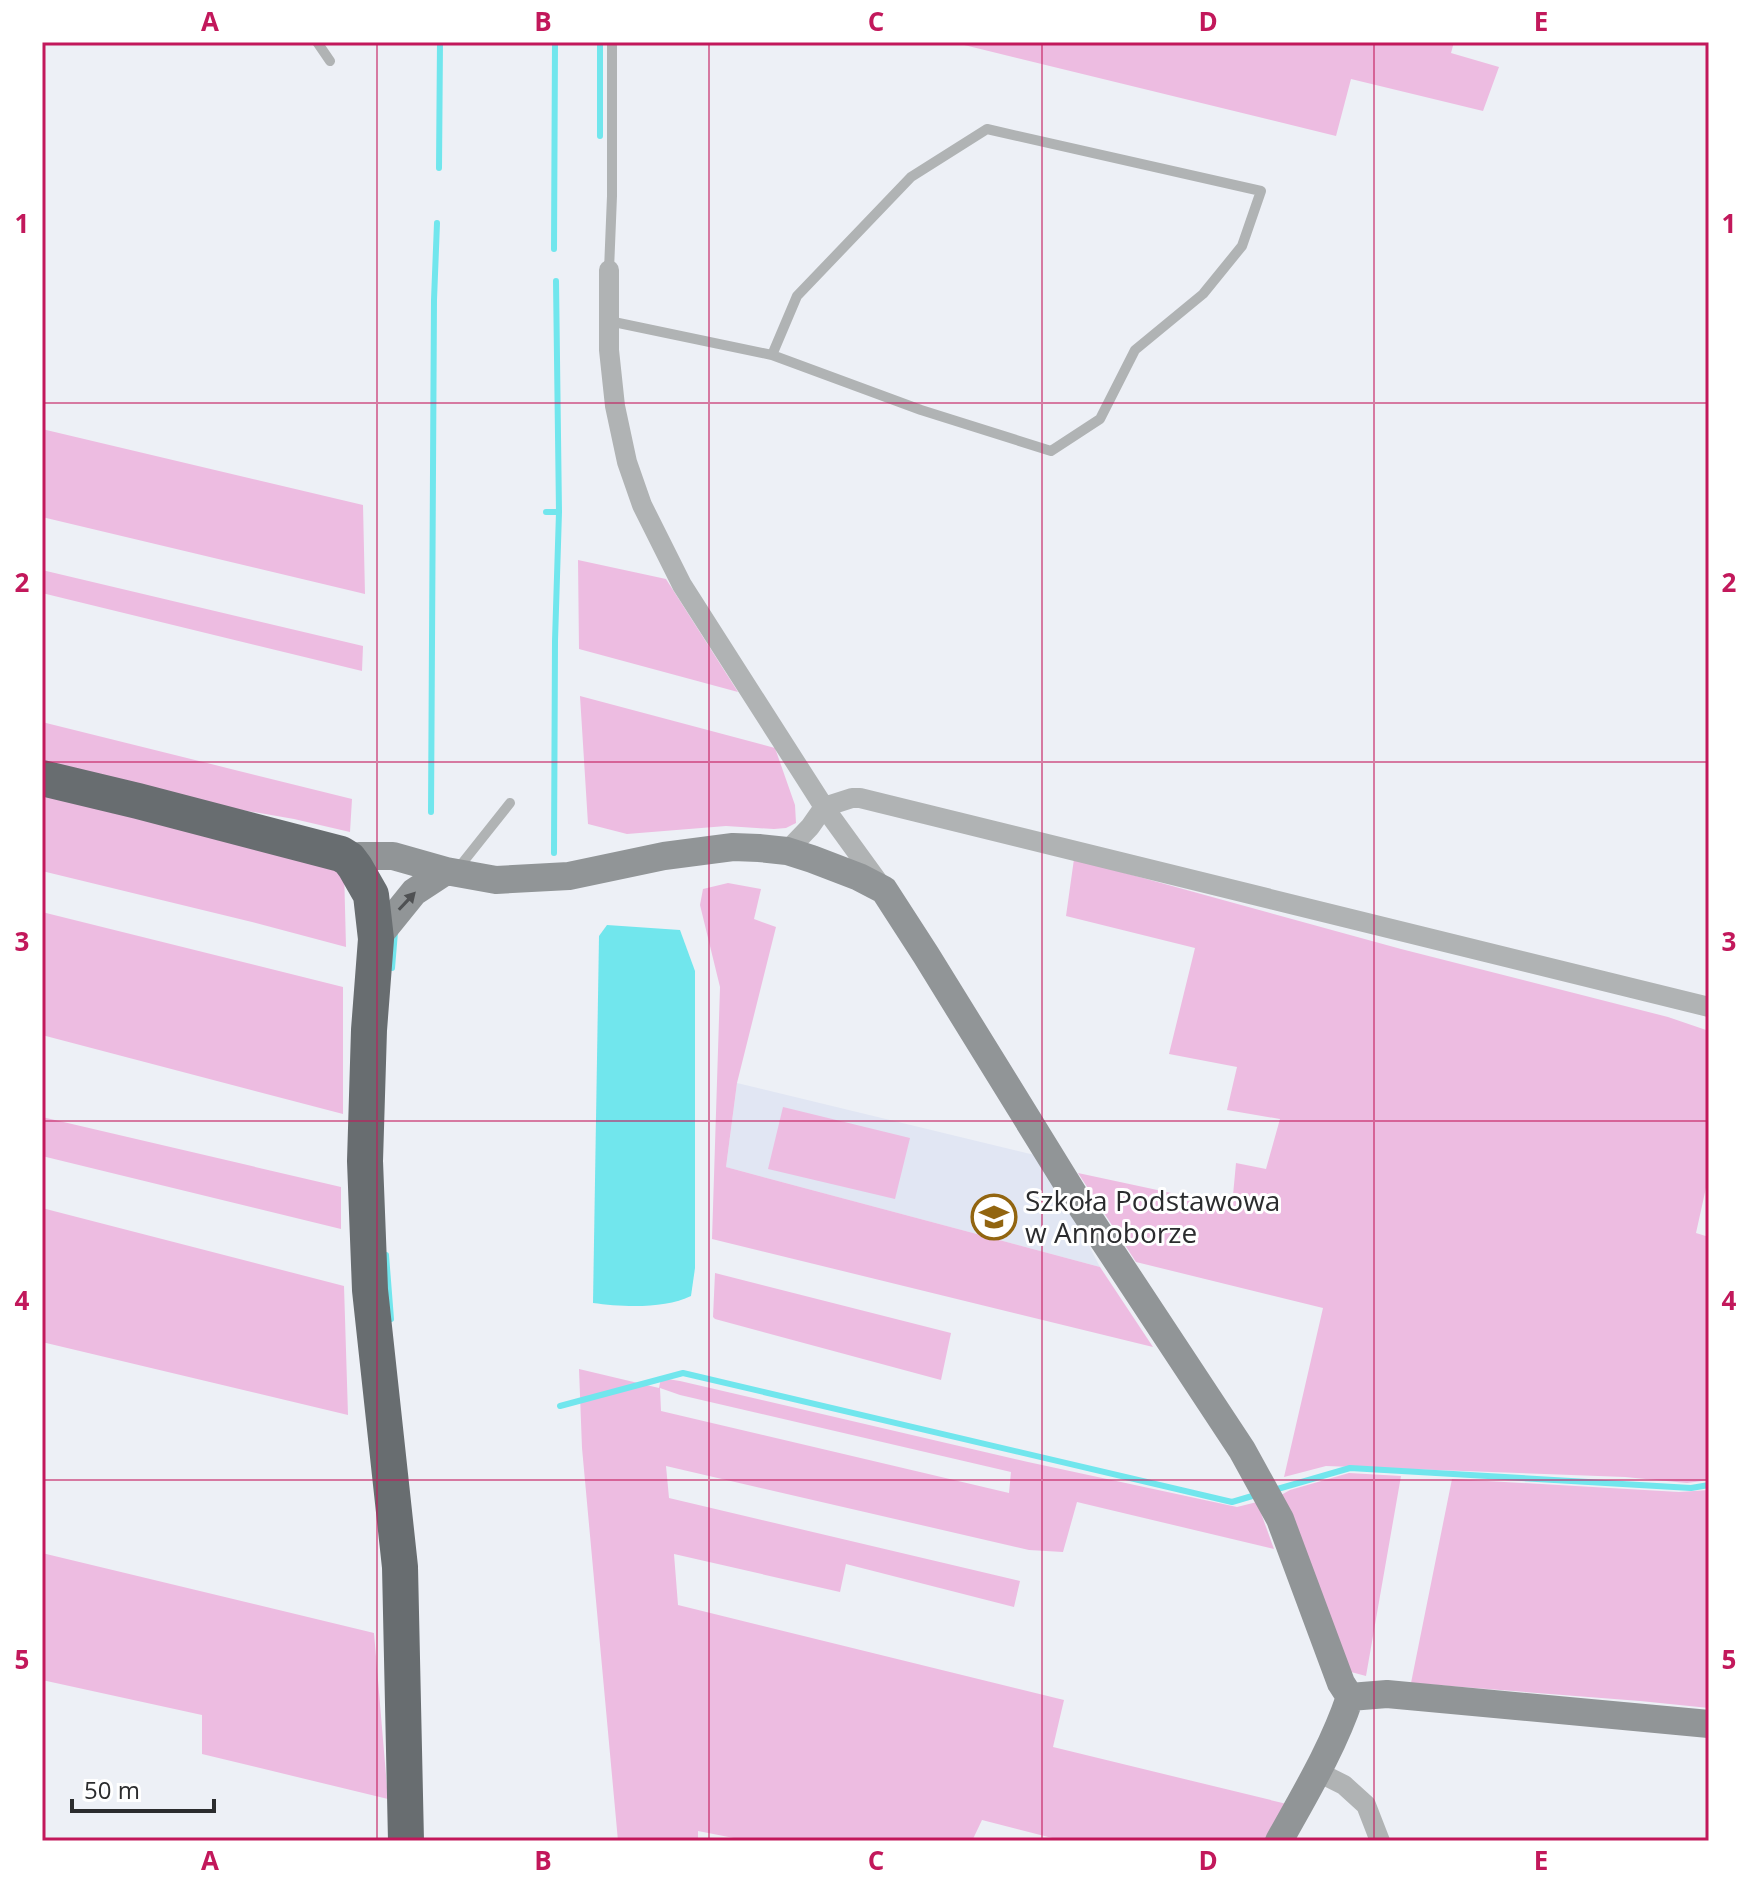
<svg xmlns="http://www.w3.org/2000/svg" width="1751" height="1883" viewBox="0 0 1751 1883" font-family="'Open Sans',sans-serif">
<rect width="100%" height="100%" fill="#edf0f6"/>
<path fill="#e1e6f3" d="M 737,1083 L 1043,1157 L 1100,1267 L 726,1167 Z"/>
<path fill="#edbce1" fill-rule="evenodd" d="M 952,42 L 1454,42 L 1451,53 L 1499,67 L 1483,111 L 1351,79 L 1336,136 Z
M 42,429 L 363,505 L 365,594 L 42,517 Z
M 578,560 L 666,579 L 738,692 L 579,649 Z
M 42,570 L 363,646 L 362,671 L 42,593 Z
M 580,696 L 775,748 L 795,805 L 796,823 L 786,828 L 774,829 L 726,826 L 627,834 L 588,824 Z
M 42,722 L 352,799 L 350,832 L 294,819 L 190,801 L 42,765 Z
M 42,795 L 344,869 L 346,947 L 252,922 L 42,871 Z
M 1074,859 L 1401,949 L 1668,1017 L 1709,1031 L 1709,1174 L 1696,1233 L 1709,1237 L 1709,1480 L 1687,1483 L 1625,1477 L 1326,1466 L 1284,1477 L 1323,1308 L 1136,1262 L 1078,1173 L 1232,1206 L 1236,1163 L 1266,1169 L 1280,1119 L 1227,1110 L 1237,1067 L 1169,1054 L 1195,948 L 1066,916 Z
M 728,883 L 761,889 L 754,919 L 776,927 L 737,1083 L 726,1167 L 1100,1267 L 1153,1347 L 712,1239 L 720,987 L 700,905 L 703,889 Z
M 42,912 L 343,987 L 343,1114 L 42,1035 Z
M 783,1107 L 910,1138 L 895,1199 L 768,1169 Z
M 42,1117 L 341,1187 L 341,1229 L 42,1156 Z
M 42,1208 L 344,1286 L 348,1415 L 42,1342 Z
M 715,1273 L 951,1333 L 941,1380 L 715,1319 L 713,1317 Z
M 579,1369 L 659,1388 L 661,1378 L 680,1381 L 1028,1462 L 1237,1507 L 1257,1502 L 1274,1549 L 1077,1502 L 1063,1552 L 1029,1550 L 666,1466 L 669,1498 L 1020,1581 L 1014,1607 L 846,1564 L 840,1592 L 674,1554 L 678,1605 L 1064,1700 L 1053,1747 L 1291,1805 L 1269,1841 L 1064,1841 L 982,1820 L 972,1841 L 749,1841 L 698,1831 L 698,1841 L 618,1841 L 582,1448 ZM 660,1388 L 680,1395 L 1011,1472 L 1009,1493 L 661,1411 Z
M 1349,1473 L 1401,1476 L 1366,1676 L 1351,1672 L 1281,1495 L 1290,1490 Z
M 1452,1479 L 1679,1492 L 1709,1490 L 1709,1708 L 1640,1701 L 1411,1683 Z
M 42,1553 L 374,1633 L 388,1799 L 202,1754 L 202,1715 L 42,1680 Z"/>
<path fill="#71e6ed" d="M 607,925 L 680,930 L 695,971 L 695,1268 L 691,1296 C 665,1309 622,1307 593,1303 L 599,936 Z"/>
<g fill="none" stroke-linecap="round" stroke-linejoin="round">
<path stroke="#71e6ed" stroke-width="6" d="M 600,42 L 600,136
M 439,168 L 440,42
M 554,249 L 555,42
M 546,512 L 559,512
M 431,812 L 434,300 L 437,223
M 554,853 L 555,641 L 559,512 L 556,281
M 392,968 L 395,932
M 386,1255 L 391,1319
M 560,1406 L 683,1373 L 1232,1502 L 1259,1494
M 1274,1490 L 1350,1468 L 1691,1488 L 1709,1485"/>
<path stroke="#b0b3b4" stroke-width="10" d="M 317,42 L 330,61
M 609,270 L 612,196 L 612,42
M 609,321 L 772,355 L 921,410 L 1051,451 L 1100,419 L 1135,350 L 1203,294 L 1242,246 L 1261,191 L 987,129 L 911,177 L 797,296 L 772,355
M 456,871 L 510,803"/>
<path stroke="#b0b3b4" stroke-width="20" d="M 609,270 L 609,350 L 615,406 L 627,462 L 642,505 L 682,585 L 824,807 L 882,887
M 787,851 L 810,827 L 824,807 L 852,798 L 860,798 L 1709,1007
M 1318,1772 L 1344,1785 L 1366,1805 L 1380,1841"/>
<path stroke="#919597" stroke-width="28" d="M 349,859 L 359,856 L 393,856 L 446,871 L 496,880 L 569,876 L 664,856 L 733,847 L 759,848 L 787,851 L 812,859 L 859,877 L 884,890 L 926,955 L 1081,1206 L 1242,1450 L 1280,1519 L 1341,1683 L 1350,1697
M 376,939 L 414,892 L 446,871
M 1279,1841 C 1305,1794 1333,1748 1350,1697 L 1387,1694 L 1709,1724"/>
<path stroke="#686d70" stroke-width="36" d="M 42,778 L 138,801 L 341,854 L 349,859 L 355,867 L 371,895 L 376,939 L 369,1030 L 365,1161 L 370,1290 L 400,1567 L 406,1841"/>
</g>
<defs><path id="oneway-solid" d="M-6-.8H1V-3.2L6.5 0L1 3.2V.8H-6Z" transform="scale(2)"/></defs>
<use fill="#4f5153" href="#oneway-solid" transform="translate(407 901) rotate(-47)"/>
<path fill="none" stroke="#c2185b" stroke-width="2" stroke-opacity="0.55" d="M 377,42 L 377,1841M 709,42 L 709,1841M 1042,42 L 1042,1841M 1374,42 L 1374,1841M 42,403 L 1709,403M 42,762 L 1709,762M 42,1121 L 1709,1121M 42,1480 L 1709,1480"/>
<defs>
<g id="school-ring" transform="scale(2.3)"><circle r="9.5" fill="#fff" stroke="#926510" stroke-width="1.5"/><path d="M0-5L7-2L0 1L-7-2ZM-4 1L0 2.5L4 1V4Q0 6-4 4Z" fill="#926510"/></g>
</defs>
<g fill-rule="evenodd">
<use href="#school-ring" x="994" y="1217"/>
</g>
<g text-anchor="middle" stroke-width="6" stroke-linejoin="round" paint-order="stroke">
<g font-size="28" fill="#2b2c2e" stroke="#fff" text-anchor="start">
<text x="1025" y="1211">Szkoła Podstawowa<tspan x="1025" dy="32">w Annoborze</tspan></text>
</g>
</g>
<rect width="1751" height="1883" fill="none" stroke="#ffffff" stroke-width="88"/>
<path d="M72 1799v12h142v-12" fill="none" stroke="#2b2c2e" stroke-width="4"/>
<text x="84" y="1799" font-size="24" fill="#2b2c2e" stroke="#ffffff" stroke-width="6" paint-order="stroke">50 m</text>
<rect x="44" y="44" width="1663" height="1795" fill="none" stroke="#c2185b" stroke-width="3"/>
<g font-size="26" text-anchor="middle" font-weight="bold" fill="#c2185b">
<text x="210" y="31">A</text>
<text x="543" y="31">B</text>
<text x="876" y="31">C</text>
<text x="1208" y="31">D</text>
<text x="1541" y="31">E</text>
<text x="22" y="233">1</text>
<text x="1729" y="233">1</text>
<text x="22" y="592">2</text>
<text x="1729" y="592">2</text>
<text x="22" y="951">3</text>
<text x="1729" y="951">3</text>
<text x="22" y="1310">4</text>
<text x="1729" y="1310">4</text>
<text x="22" y="1669">5</text>
<text x="1729" y="1669">5</text>
<text x="210" y="1870">A</text>
<text x="543" y="1870">B</text>
<text x="876" y="1870">C</text>
<text x="1208" y="1870">D</text>
<text x="1541" y="1870">E</text>
</g>
</svg>
